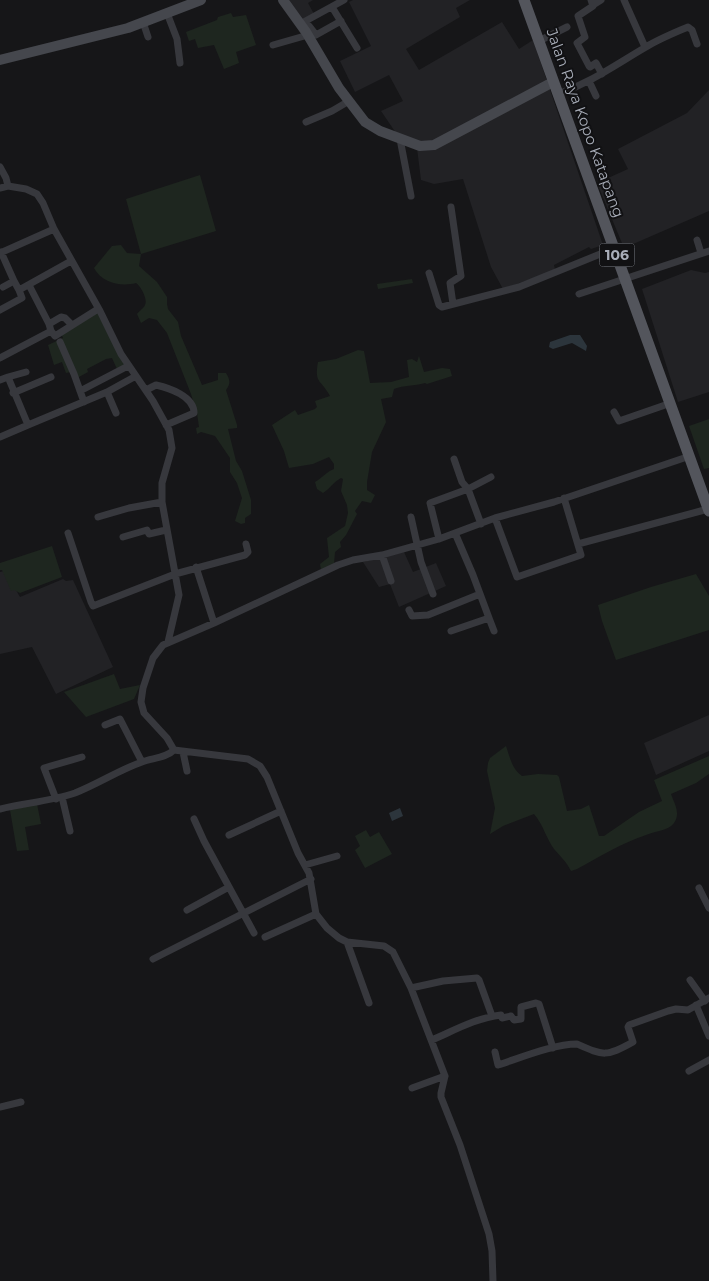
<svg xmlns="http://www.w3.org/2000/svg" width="709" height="1281" viewBox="0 0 709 1281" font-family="Montserrat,sans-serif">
<rect width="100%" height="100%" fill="#161618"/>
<path fill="#222225" d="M 288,0 L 313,0 L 308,3 L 314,14 L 302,21 Z
M 353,0 L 470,0 L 456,8 L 460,17 L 406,49 L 419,70 L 502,22 L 519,49 L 533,40 L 603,245 L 591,249 L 589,247 L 554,265 L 555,270 L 503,289 L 491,267 L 463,179 L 434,184 L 421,180 L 416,140 L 396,133 L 381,111 L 403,101 L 389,75 L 355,92 L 340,61 L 371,46 L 349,2 Z
M 709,90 L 709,211 L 624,248 L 597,183 L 628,169 L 618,149 L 687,113 Z
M 691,270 L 705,273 L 709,272 L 709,392 L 678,402 L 642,289 Z
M 404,552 L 413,572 L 436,563 L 446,586 L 399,607 L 390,584 L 379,587 L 363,562 Z
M 5,571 L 20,597 L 63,579 L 66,581 L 73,580 L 113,667 L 56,694 L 32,647 L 0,654 L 0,572 Z
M 709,715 L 709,751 L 656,775 L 644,743 Z"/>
<path fill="#1e261f" d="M 231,13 L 233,17 L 246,15 L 256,45 L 236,52 L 239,63 L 224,69 L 214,45 L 198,48 L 195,39 L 189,41 L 186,32 L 217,20 L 218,17 Z
M 200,175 L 216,231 L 141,254 L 139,266 L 157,282 L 167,297 L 167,304 L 168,309 L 178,322 L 181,336 L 202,385 L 218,380 L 218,373 L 226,373 C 230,380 231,383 226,390 L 237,425 L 237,428 L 228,429 L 236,461 L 242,471 L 251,500 L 251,514 L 245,518 L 245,523 L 241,524 L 235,521 L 242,498 L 237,483 L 230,472 L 230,458 L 215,436 L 201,432 L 197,434 L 196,428 L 199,427 L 197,413 L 191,394 L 167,333 L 157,320 L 149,318 L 141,323 L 137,314 C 139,311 144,308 145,305 C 148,300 141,286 136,283 C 121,287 102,283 94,268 L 112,246 L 121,245 L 127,253 L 141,254 L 126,199 Z
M 412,279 L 413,283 L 378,289 L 377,284 Z
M 96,310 L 125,366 L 117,369 L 112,358 L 106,359 L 87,369 L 88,372 L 77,378 L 75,371 L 66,373 L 62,362 L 54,365 L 48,345 L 63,338 L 60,331 Z
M 358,350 L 364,351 L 370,383 L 391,382 L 409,377 L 407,360 L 412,359 L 417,362 L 419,356 L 424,372 L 442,368 L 450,369 L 452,376 L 427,384 L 425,383 C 414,386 404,385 394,389 L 392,397 L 381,399 L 386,422 L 372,452 L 367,482 L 367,490 L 375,495 L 371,503 L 362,501 L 355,511 L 357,514 L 346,535 L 340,542 L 341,547 L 335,552 L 334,563 L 321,570 L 320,564 L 329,557 L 327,538 L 345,526 L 348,513 L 347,505 L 341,491 L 343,479 L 341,478 C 333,482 330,489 323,493 L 317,489 L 315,482 C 322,478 326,472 334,469 L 334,464 L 329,457 L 313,464 L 289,468 L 284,451 L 272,425 L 295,410 L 298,415 L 315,409 L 317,407 L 315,401 L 330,396 C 321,379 314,384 318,362 L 336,359 Z
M 709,419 L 709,468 L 704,469 L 689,426 Z
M 52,546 L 62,577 L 20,593 L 14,590 L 11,591 L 2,570 L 0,570 L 0,563 Z
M 696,574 L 709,596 L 709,630 L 616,660 L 602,621 L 598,605 L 651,587 Z
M 114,674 L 120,689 L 140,685 L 134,699 L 86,717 L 64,692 Z
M 506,746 C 510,758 512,769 522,776 L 538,774 L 557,775 L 559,777 L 567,811 L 581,809 L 589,805 L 599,836 L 604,836 L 639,812 L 662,801 L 654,780 L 709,756 L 709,774 L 696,783 L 671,794 C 674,803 681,813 674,823 C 668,831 655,831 646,835 C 622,843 599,857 577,869 L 571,871 C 566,861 560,856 554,849 C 546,838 543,824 534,814 L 503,826 L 490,834 L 495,808 L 487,771 L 488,763 L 490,758 Z
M 37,804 L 41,824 L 25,827 L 29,850 L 17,851 L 10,810 Z
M 366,830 L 370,837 L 379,832 L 392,854 L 365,868 L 355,850 L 360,846 L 355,836 Z"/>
<path fill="#2c353c" d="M 570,335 L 580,335 L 587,346 L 586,351 L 572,343 L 553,349 L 549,347 L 550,342 Z
M 400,808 L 403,816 L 392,821 L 389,813 Z"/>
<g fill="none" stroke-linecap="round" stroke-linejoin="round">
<path stroke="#37383d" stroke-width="7" d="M 591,0 L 593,6 L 578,16 L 585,37 L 577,43 L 589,66 L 590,67 L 596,63 L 602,74
M 624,0 L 645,47
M 593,5 L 601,0
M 332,7 L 357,48
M 167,13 L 177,39 L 180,63
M 143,22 L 148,37
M 300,24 L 344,0
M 309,26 L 316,35 L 341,21
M 539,41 L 567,27
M 273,45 L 308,35
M 589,81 L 596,96
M 558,94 C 592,82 615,65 646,47 C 659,39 674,33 688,27 L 692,30 L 697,44
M 306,122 L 332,111 L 349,101
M 400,139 L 411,196
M 0,167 L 6,178 L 8,186
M 0,188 L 8,186 L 26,189 L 37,194 L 43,203 L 54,229 L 100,311 L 121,354 L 153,401 L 169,430 L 172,448 L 162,483 L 162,502 L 179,595 L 168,642
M 451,207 L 461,276 L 450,283 L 453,304
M 697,240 L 701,253
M 1,252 L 14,281
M 0,253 L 54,229
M 429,273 L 439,305 L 442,307 L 519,287 L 615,248
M 3,287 L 14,281 L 19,290 L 71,261
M 579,294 L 709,251
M 0,310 L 22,298 L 19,290
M 49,324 L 61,317 L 65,318 L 72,325
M 51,331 L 55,336 L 98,309
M 60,342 L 74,374 L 84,402
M 0,358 L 51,331 L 49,324 L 29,285
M 8,377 L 26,372
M 0,380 L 8,377 L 28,425 L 107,392 L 136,376
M 146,390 L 156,385 C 169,388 194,396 194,413 L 166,425
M 80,391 L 128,366
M 107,392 L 116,413
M 13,393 L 51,377
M 614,412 L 619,421 L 671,403
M 0,437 L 28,425
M 454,459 L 462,482 L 468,489 L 481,524
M 98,517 L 129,508 L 162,502
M 411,517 L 421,562 L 433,594
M 495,518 L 517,577 L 581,555 L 564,498
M 68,533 L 91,602 L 93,606 L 175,574 L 245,555 L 248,552 L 246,544
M 123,537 L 147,530 L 149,534 L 166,530
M 439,539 L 430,503 L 468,489 L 491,477
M 578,544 L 708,509
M 382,555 L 391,581
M 196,567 L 214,623
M 409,610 L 412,616 L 428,615 L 480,594
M 489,618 L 494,631
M 451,631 L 489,618 L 473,575 L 455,533
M 105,725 L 120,719 L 142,762
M 183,752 L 187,771
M 62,797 L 70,831
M 56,799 L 44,768 L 82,757
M 0,809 C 25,803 51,801 75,793 C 98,784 119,770 142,762 C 153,758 166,758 174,750
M 194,819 L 204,841 L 254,933
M 229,835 L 281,811
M 305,865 L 337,856
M 699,888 L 709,908
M 187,910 L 229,887
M 265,937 L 316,914
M 347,942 L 369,1003
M 153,959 L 311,879
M 690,980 L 705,1001
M 411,988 L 443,981 L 477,978 L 479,980 L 492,1016
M 696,1005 L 709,1036
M 432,1040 C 455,1030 476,1018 501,1015 L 502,1018 L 511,1016 L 514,1020 L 521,1019 L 521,1007 L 536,1003 L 539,1004 L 553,1048
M 495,1052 L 498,1065 C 520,1058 554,1044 577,1044 C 604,1056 606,1057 633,1042 L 628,1027 L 629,1025 L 668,1011 L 676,1009 L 688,1010 L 709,998
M 689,1071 L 709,1060
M 412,1088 L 445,1076
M 0,1107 L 21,1102
M 493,1281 L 492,1251 L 489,1234 L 460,1145 L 441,1097 L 441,1093 L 445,1076 L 411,988 L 393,952 L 384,946 L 347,942 L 339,938 L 327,928 L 316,914 L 309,873 L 298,853 L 267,777 L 260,766 L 248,759 L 174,750 L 167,738 L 144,713 L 141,702 L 143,688 L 153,658 L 163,645 L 214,623 L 338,565 L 353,560 L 382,555 L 439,539 L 495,518 L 554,502 L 690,456"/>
<path stroke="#45474d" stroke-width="10" d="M 283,0 L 306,32 L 339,88 L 365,122 L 380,131 L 420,146 L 434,145 L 553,82
M 0,60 L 128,28 L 201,0"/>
<path stroke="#53555c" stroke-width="11" d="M 524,0 L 709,511"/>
</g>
<g text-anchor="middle" stroke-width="4" stroke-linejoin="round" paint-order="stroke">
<rect fill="#111113" stroke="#7b7e86" stroke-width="1" x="599.5" y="243.5" width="35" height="23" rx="4"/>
<g font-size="14" font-weight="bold" fill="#a8adb8">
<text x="617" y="260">106</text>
</g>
<g font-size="15" fill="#a8adb8" stroke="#111113">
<text transform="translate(585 123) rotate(70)" y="5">Jalan Raya Kopo Katapang</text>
</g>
</g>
</svg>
